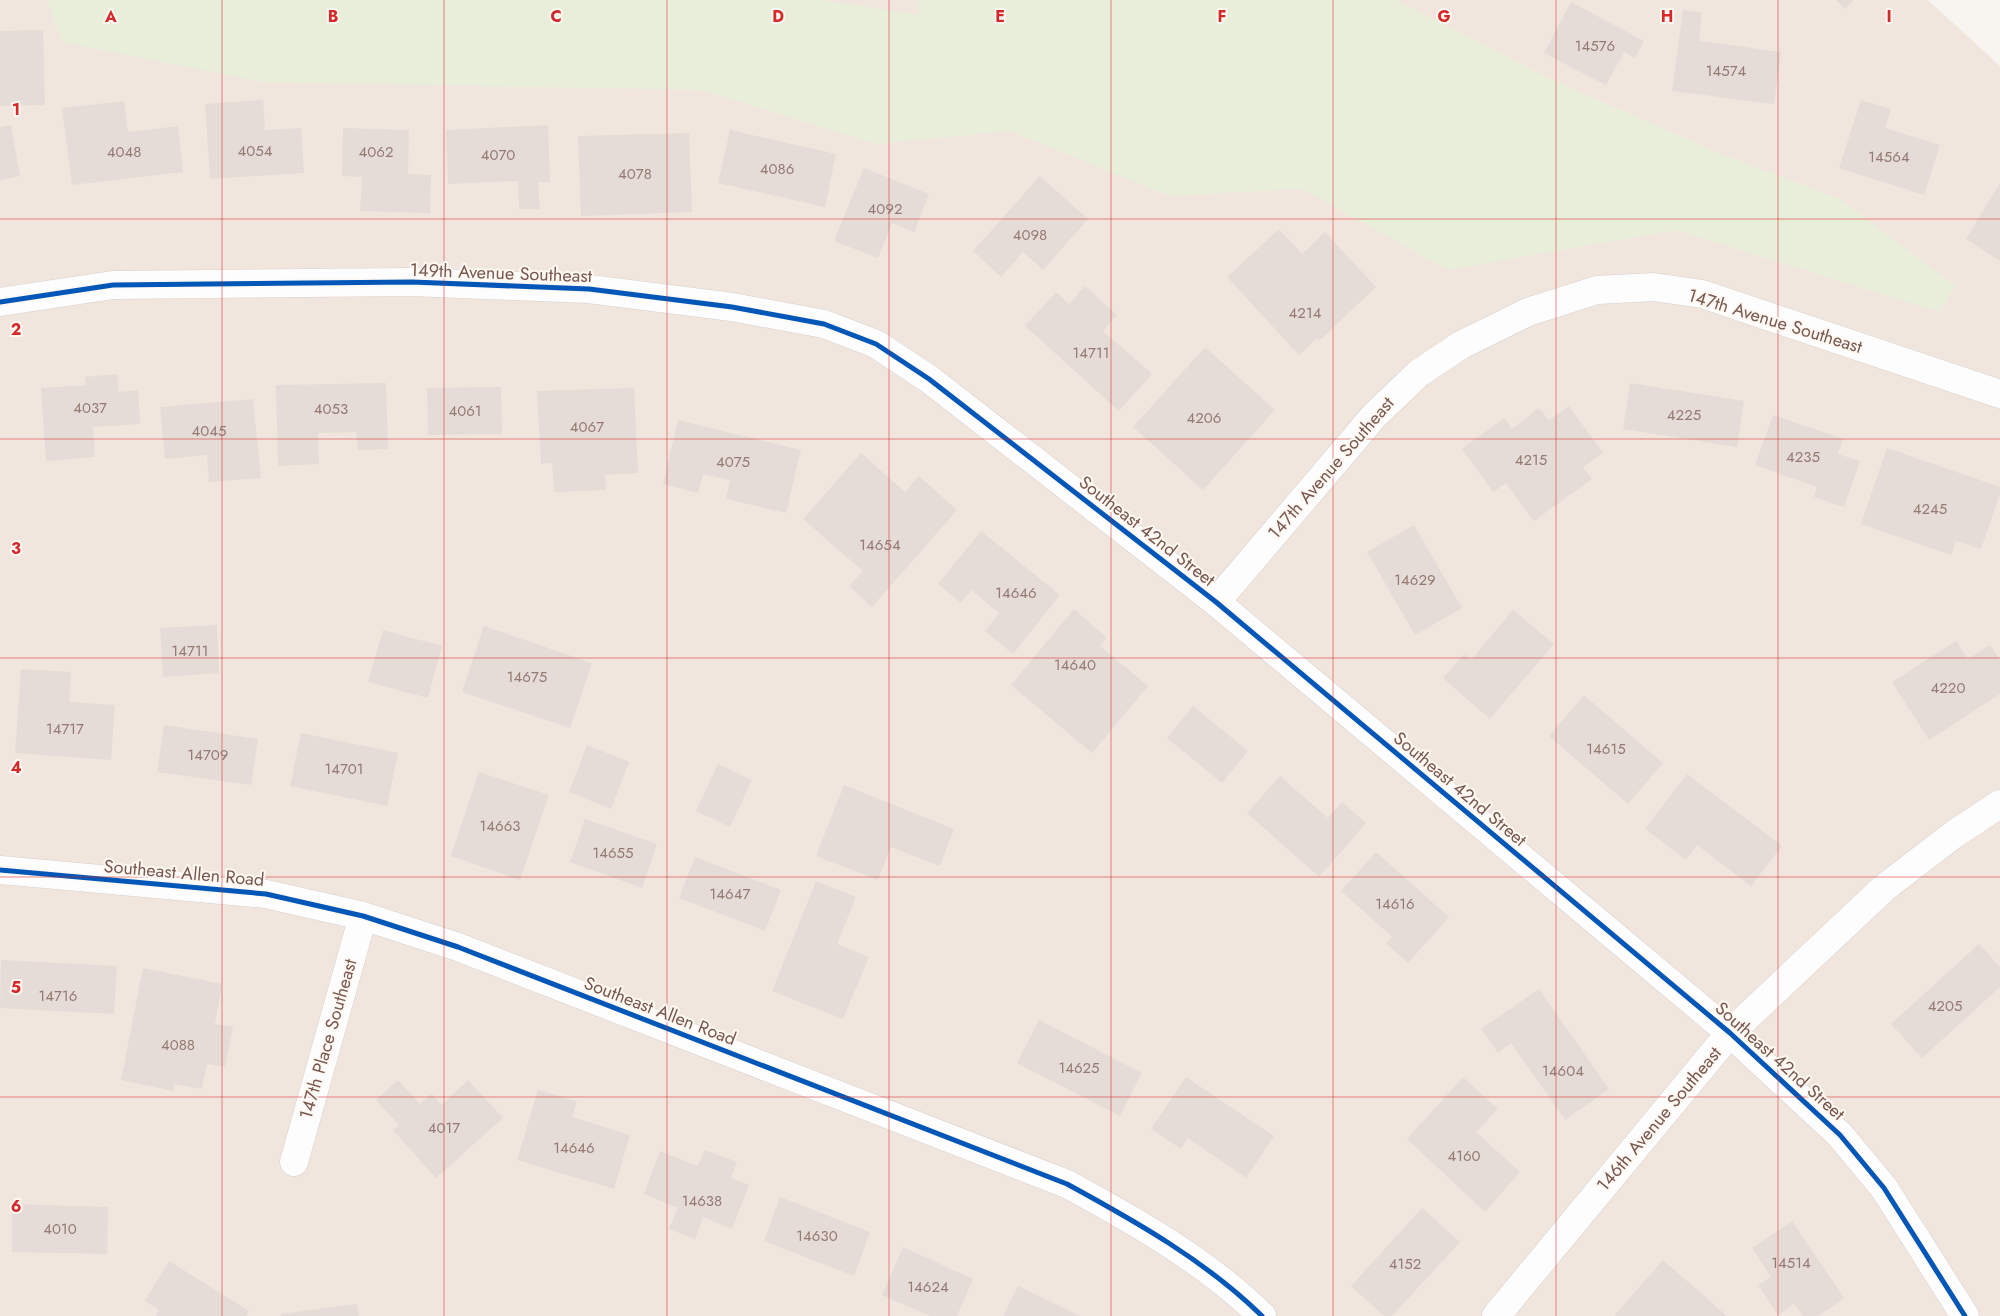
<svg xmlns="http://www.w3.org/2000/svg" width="2000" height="1316" viewBox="0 0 2000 1316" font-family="Jost,sans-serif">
<rect width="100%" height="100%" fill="#f8f4f0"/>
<path fill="#f1e6de" d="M 0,0 L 1928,0 L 2000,66 L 2000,1316 L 0,1316 Z"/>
<path fill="#e9eedb" d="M 47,0 L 822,0 L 919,15 L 919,0 L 1396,0 L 1546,77 L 1721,154 L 1840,199 L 1955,286 L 1940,312 L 1676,230 L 1448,270 L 1302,189 L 1170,196 L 1010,131 L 876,144 L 702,90 L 263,82 L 62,42 Z"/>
<path fill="#e5dcd7" d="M 1836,0 L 1854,0 L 1845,9 Z
M 1571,2 L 1644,41 L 1635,58 L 1624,52 L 1606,85 L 1544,53 Z
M 1683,10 L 1702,13 L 1699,41 L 1781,52 L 1774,104 L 1672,91 Z
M 43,30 L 45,105 L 0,106 L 0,31 Z
M 263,100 L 265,130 L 301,128 L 304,173 L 210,179 L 205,104 Z
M 1861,100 L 1891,109 L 1885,128 L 1940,145 L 1924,195 L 1839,168 Z
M 124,101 L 128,132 L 178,126 L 183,172 L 72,185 L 62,108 Z
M 11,125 L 20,176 L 0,180 L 0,127 Z
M 548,125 L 550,182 L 538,182 L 540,209 L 519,209 L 518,181 L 448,184 L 446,130 Z
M 343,128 L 409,130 L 408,174 L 431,175 L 430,213 L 360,211 L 362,177 L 342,176 Z
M 730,130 L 836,154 L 825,207 L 718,183 Z
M 689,133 L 692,212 L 581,216 L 578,136 Z
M 864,168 L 929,194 L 914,232 L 892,223 L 878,258 L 834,241 Z
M 1040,176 L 1088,219 L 1043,270 L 1023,252 L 1001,277 L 973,251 Z
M 2000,183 L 2000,261 L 1966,239 Z
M 1279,229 L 1302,254 L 1325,232 L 1376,287 L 1319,341 L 1317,338 L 1299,355 L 1227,277 Z
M 1085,286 L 1117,315 L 1103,331 L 1152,374 L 1119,411 L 1025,326 L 1056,292 L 1069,304 Z
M 1205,347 L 1275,410 L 1203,490 L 1133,427 Z
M 117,374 L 119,392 L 138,390 L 140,424 L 93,427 L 95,457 L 46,461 L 41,388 L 86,385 L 85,377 Z
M 386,383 L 388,449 L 358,450 L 356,432 L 318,433 L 319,464 L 278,466 L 276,385 Z
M 1630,383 L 1744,401 L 1737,447 L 1623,429 Z
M 501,387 L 502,434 L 428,435 L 427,388 Z
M 634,388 L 638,473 L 605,475 L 606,490 L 554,492 L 552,463 L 541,464 L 537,391 Z
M 253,399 L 261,478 L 209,482 L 207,455 L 165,459 L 160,407 Z
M 1569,406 L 1603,453 L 1583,467 L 1592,479 L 1534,521 L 1506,483 L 1493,492 L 1462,449 L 1504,418 L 1512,429 L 1539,408 L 1549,420 Z
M 1773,415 L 1843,439 L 1838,454 L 1860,461 L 1844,507 L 1814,497 L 1817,487 L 1755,465 Z
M 678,420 L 801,450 L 786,513 L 726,499 L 730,480 L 703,474 L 698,493 L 663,484 Z
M 1887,448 L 2000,487 L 2000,494 L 1981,549 L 1956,541 L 1951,555 L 1861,524 Z
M 861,453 L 905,492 L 919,476 L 957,510 L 872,607 L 849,586 L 863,571 L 803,519 Z
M 1414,525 L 1462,608 L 1415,635 L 1367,552 Z
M 981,531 L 1060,595 L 1013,654 L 985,631 L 999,613 L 971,590 L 961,603 L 938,584 Z
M 1074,609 L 1107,638 L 1100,646 L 1148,686 L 1092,753 L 1011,685 Z
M 1513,610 L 1554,644 L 1490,719 L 1443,678 L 1464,654 L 1471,660 Z
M 217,625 L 219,673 L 163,677 L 160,628 Z
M 484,626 L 592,663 L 570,728 L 462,692 Z
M 383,630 L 442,646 L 428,698 L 368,682 Z
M 1956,641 L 1968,659 L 1990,645 L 2000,660 L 2000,694 L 1929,740 L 1892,682 Z
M 21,669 L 71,672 L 69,702 L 115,705 L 111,760 L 15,753 Z
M 1584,695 L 1663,763 L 1628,804 L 1549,736 Z
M 1193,706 L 1248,751 L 1222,783 L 1167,738 Z
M 164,725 L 258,739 L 251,785 L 157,772 Z
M 301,733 L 398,753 L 387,806 L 290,786 Z
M 587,745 L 629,762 L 611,809 L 569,792 Z
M 718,764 L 752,780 L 730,827 L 696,811 Z
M 479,772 L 549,795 L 520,880 L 451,856 Z
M 1687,774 L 1782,846 L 1751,886 L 1697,845 L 1686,860 L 1645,829 Z
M 1280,776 L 1328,818 L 1342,802 L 1366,823 L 1319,877 L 1247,813 Z
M 844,785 L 954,829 L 940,866 L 891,847 L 878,880 L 816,856 Z
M 585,819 L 657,844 L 642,888 L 570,862 Z
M 1376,852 L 1449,917 L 1408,963 L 1386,943 L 1392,937 L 1341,891 Z
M 695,857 L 781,890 L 765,931 L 679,898 Z
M 816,881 L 856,897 L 837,944 L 869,957 L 843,1019 L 772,991 Z
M 1979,944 L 2000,967 L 2000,987 L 1922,1058 L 1891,1024 Z
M 1,960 L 117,966 L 114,1014 L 0,1008 Z
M 143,968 L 222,984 L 215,1024 L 233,1027 L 225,1067 L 207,1064 L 202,1089 L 174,1084 L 174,1091 L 121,1080 Z
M 1539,989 L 1609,1089 L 1565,1120 L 1511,1043 L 1498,1053 L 1481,1029 Z
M 1039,1020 L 1142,1073 L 1120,1116 L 1017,1063 Z
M 1186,1077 L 1274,1136 L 1246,1178 L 1188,1138 L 1181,1149 L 1151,1129 Z
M 1463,1077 L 1498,1109 L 1476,1132 L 1520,1172 L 1485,1212 L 1407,1139 Z
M 398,1080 L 420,1104 L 432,1094 L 442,1105 L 468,1080 L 503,1118 L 436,1178 L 393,1130 L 399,1125 L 376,1100 Z
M 538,1090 L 577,1101 L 572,1117 L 630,1135 L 614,1189 L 517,1160 Z
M 705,1150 L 737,1162 L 731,1178 L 749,1185 L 732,1229 L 703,1217 L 695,1239 L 669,1229 L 678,1208 L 644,1194 L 660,1151 L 698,1166 Z
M 780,1197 L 870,1232 L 854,1276 L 764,1241 Z
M 12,1204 L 108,1207 L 107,1254 L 12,1252 Z
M 1422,1208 L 1460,1242 L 1392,1316 L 1384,1316 L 1351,1286 Z
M 1792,1221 L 1844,1298 L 1818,1316 L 1803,1316 L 1794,1303 L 1778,1315 L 1758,1285 L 1771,1277 L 1752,1248 Z
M 903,1247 L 973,1279 L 957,1316 L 930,1316 L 882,1295 Z
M 1663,1260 L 1727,1316 L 1614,1316 Z
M 169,1261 L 249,1311 L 246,1316 L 155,1316 L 159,1310 L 145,1301 Z
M 1018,1286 L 1080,1316 L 1003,1316 Z
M 357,1304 L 359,1316 L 281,1316 L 281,1314 Z"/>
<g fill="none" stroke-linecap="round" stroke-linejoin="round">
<g stroke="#d8d0cc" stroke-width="29">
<path id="minor" d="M 0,302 L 113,285 L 412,282 L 589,289 L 732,307 L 824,324 L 876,344 L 929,379 L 1216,602 L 1730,1033 L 1840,1135 L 1884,1188 L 1965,1316
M 1216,602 L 1374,416 L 1419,373 L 1461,345 L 1528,312 L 1597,290 L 1654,287 L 1702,294 L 2000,394
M 0,870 L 266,894 L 363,916 L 458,947 L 1067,1184 C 1135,1221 1206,1261 1262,1316
M 294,1162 L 363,916
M 1496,1316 L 1730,1033 L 1884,888 L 1953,835 L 2000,804"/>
</g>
<use href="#minor" stroke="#fefdfd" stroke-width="28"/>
<g stroke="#fef8f3" stroke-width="8">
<path id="cycleway" d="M 0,302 L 113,285 L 412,282 L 589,289 L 732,307 L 824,324 L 876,344 L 929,379 L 1216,602 L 1730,1033 L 1840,1135 L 1884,1188 L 1965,1316
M 0,870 L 266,894 L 363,916 L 458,947 L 1067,1184 C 1135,1221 1206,1261 1262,1316"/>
</g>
<use href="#cycleway" stroke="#0057b8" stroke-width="5"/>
</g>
<path fill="none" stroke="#d62828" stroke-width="1" stroke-opacity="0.55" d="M 222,0 L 222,1316M 444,0 L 444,1316M 667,0 L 667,1316M 889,0 L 889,1316M 1111,0 L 1111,1316M 1333,0 L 1333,1316M 1556,0 L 1556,1316M 1778,0 L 1778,1316M 0,219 L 2000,219M 0,439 L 2000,439M 0,658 L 2000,658M 0,877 L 2000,877M 0,1097 L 2000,1097"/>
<g text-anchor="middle" stroke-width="4" stroke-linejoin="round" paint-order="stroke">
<g font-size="15" fill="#957a73">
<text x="1595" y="51">14576</text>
<text x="1726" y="76">14574</text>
<text x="255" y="156">4054</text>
<text x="124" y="157">4048</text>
<text x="376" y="157">4062</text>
<text x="498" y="160">4070</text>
<text x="1889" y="162">14564</text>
<text x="777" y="174">4086</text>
<text x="635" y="179">4078</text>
<text x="885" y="214">4092</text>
<text x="1030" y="240">4098</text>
<text x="1305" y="318">4214</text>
<text x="1091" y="358">14711</text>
<text x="90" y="413">4037</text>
<text x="331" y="414">4053</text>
<text x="465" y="416">4061</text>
<text x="1684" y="420">4225</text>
<text x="1204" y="423">4206</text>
<text x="587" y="432">4067</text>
<text x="209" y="436">4045</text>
<text x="1803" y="462">4235</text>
<text x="1531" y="465">4215</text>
<text x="733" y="467">4075</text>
<text x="1930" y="514">4245</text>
<text x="880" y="550">14654</text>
<text x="1415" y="585">14629</text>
<text x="1016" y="598">14646</text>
<text x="190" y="656">14711</text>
<text x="1075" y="670">14640</text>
<text x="527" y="682">14675</text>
<text x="1948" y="693">4220</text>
<text x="65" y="734">14717</text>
<text x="1606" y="754">14615</text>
<text x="208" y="760">14709</text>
<text x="344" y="774">14701</text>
<text x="500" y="831">14663</text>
<text x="613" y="858">14655</text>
<text x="730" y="899">14647</text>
<text x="1395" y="909">14616</text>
<text x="58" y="1001">14716</text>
<text x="1945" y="1011">4205</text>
<text x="178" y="1050">4088</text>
<text x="1079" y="1073">14625</text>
<text x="1563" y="1076">14604</text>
<text x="444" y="1133">4017</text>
<text x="574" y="1153">14646</text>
<text x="1464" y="1161">4160</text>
<text x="702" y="1206">14638</text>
<text x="60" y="1234">4010</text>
<text x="817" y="1241">14630</text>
<text x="1791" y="1268">14514</text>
<text x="1405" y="1269">4152</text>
<text x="928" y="1292">14624</text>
</g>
<g font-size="18" fill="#78574f" stroke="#fef8f3">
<text transform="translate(501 273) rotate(2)" y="6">149th Avenue Southeast</text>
<text transform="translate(1775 321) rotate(17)" y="6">147th Avenue Southeast</text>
<text transform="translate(1331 468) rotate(-49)" y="6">147th Avenue Southeast</text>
<text transform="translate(1147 531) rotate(38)" y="6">Southeast 42nd Street</text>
<text transform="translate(1460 789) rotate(40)" y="6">Southeast 42nd Street</text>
<text transform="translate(184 873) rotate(5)" y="6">Southeast Allen Road</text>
<text transform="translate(660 1011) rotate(21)" y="6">Southeast Allen Road</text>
<text transform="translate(328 1039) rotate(-74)" y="6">147th Place Southeast</text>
<text transform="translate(1780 1061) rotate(42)" y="6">Southeast 42nd Street</text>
<text transform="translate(1659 1119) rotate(-50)" y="6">146th Avenue Southeast</text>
</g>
</g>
<g font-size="16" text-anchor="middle" font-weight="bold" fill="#d62828" stroke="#fef8f3" stroke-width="4" stroke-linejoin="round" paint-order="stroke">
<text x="111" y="22">A</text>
<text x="333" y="22">B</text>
<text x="556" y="22">C</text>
<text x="778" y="22">D</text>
<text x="1000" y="22">E</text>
<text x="1222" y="22">F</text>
<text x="1444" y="22">G</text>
<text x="1667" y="22">H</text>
<text x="1889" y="22">I</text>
<text x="16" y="115">1</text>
<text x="16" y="335">2</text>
<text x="16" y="554">3</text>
<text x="16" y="773">4</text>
<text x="16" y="993">5</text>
<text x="16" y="1212">6</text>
</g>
</svg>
